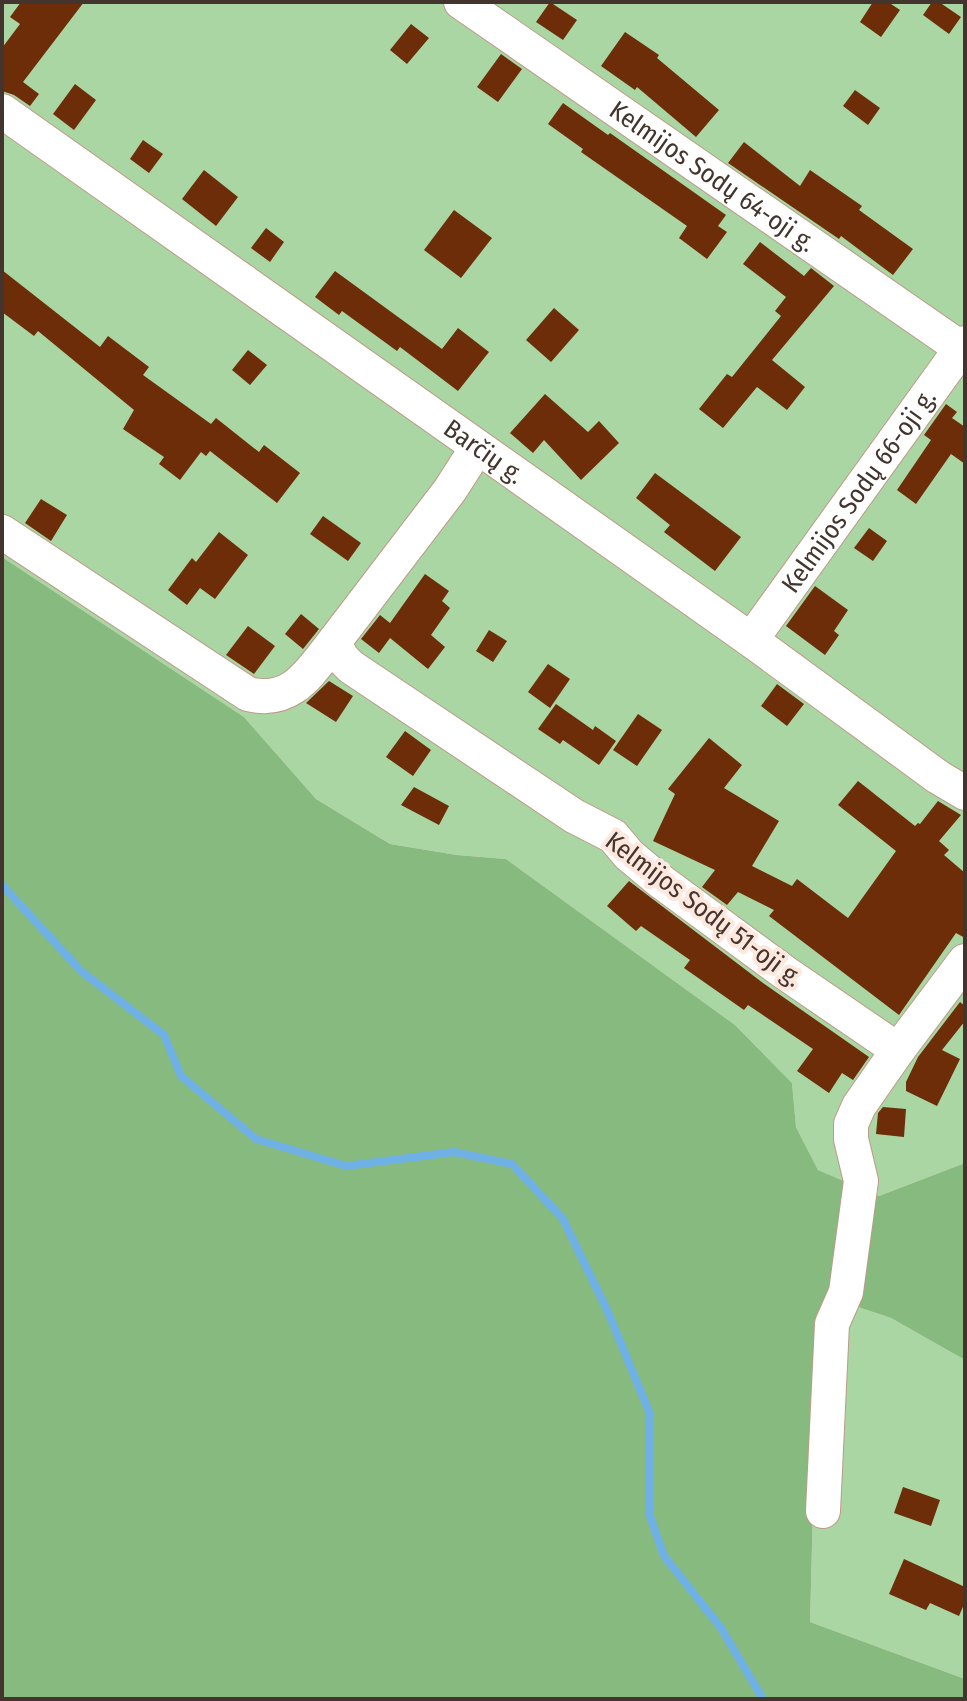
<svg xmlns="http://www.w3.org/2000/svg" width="967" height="1701" viewBox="0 0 967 1701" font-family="'Fira Sans Condensed',sans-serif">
<rect width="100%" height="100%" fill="#fee7dd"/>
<path fill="#a9d6a2" d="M 2,2 L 965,2 L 965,1163 L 879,1196 L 818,1170 L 796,1127 L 792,1083 L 735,1025 L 506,859 L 457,855 L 390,844 L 316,799 L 244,717 L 2,557 Z
M 858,1307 L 891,1318 L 965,1360 L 965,1679 L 810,1622 L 818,1318 Z"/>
<path fill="#87ba7e" d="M 2,557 L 244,717 L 316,799 L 390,844 L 457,855 L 506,859 L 735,1025 L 792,1083 L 796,1127 L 818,1170 L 879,1196 L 965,1163 L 965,1360 L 891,1318 L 858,1307 L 818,1318 L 810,1622 L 965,1679 L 965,1699 L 2,1699 Z"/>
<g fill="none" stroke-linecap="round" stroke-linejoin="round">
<path stroke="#70b1e5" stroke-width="8" d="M 2,885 L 81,971 L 164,1035 L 181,1076 L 256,1139 L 346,1166 L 454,1152 L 512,1164 L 563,1219 L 608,1312 L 650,1414 L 650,1516 L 664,1556 L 721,1628 L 763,1699"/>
</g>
<path fill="#6c2d08" d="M 21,2 L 84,2 L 23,82 L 39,94 L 30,106 L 14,95 L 2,91 L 2,48 L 20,24 L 10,17 Z
M 550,2 L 577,20 L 563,40 L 536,22 Z
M 873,2 L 888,2 L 900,10 L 881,37 L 860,22 Z
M 932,2 L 939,2 L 961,17 L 949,34 L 923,15 Z
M 411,24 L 429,38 L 407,64 L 390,50 Z
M 625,32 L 659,55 L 657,58 L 719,110 L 696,137 L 637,87 L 635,90 L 601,66 Z
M 501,54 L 522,69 L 498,102 L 477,87 Z
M 75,84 L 96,100 L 74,130 L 53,114 Z
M 855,90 L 880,108 L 868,125 L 843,106 Z
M 563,103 L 608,135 L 610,133 L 726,215 L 718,226 L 727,232 L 707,259 L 679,238 L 687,226 L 581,152 L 583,149 L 548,124 Z
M 143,140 L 163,154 L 149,173 L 130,159 Z
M 744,142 L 800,186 L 810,170 L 862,206 L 859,210 L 913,249 L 893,275 L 841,236 L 839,239 L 728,163 Z
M 204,170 L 238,197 L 216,226 L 182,199 Z
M 454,210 L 492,238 L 461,278 L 424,250 Z
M 266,228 L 284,242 L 270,262 L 251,248 Z
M 760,242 L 804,276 L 811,268 L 834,286 L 772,360 L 805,387 L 787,410 L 757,387 L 723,428 L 699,409 L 727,374 L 732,377 L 781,316 L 775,311 L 786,297 L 743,264 Z
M 2,270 L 100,347 L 108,336 L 149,367 L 143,375 L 211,424 L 216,418 L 259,452 L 264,445 L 300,473 L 277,503 L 210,451 L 206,456 L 201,452 L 180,480 L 159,464 L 164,457 L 123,429 L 134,410 L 38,331 L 34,336 L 2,312 Z
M 335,271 L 442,349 L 458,328 L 489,352 L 458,391 L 400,347 L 397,351 L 342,311 L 339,315 L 315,297 Z
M 554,308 L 579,330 L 551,362 L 526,340 Z
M 248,350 L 267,365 L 250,385 L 232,370 Z
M 545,394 L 588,432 L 599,421 L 619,443 L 581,480 L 544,440 L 533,453 L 510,433 Z
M 946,404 L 957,412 L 952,418 L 965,427 L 965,464 L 951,454 L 916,504 L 897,490 L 931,440 L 924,435 Z
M 655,473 L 741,537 L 715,571 L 664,532 L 670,525 L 636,498 Z
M 41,499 L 67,515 L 51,541 L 25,523 Z
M 323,516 L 361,543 L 348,561 L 310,534 Z
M 869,528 L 887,541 L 873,561 L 854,548 Z
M 219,532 L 248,555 L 215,599 L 200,588 L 187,605 L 168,590 L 192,558 L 196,562 Z
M 425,574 L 449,591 L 442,601 L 450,608 L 431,635 L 445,647 L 428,669 L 390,638 L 379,653 L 361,639 L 380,615 L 390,623 Z
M 815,586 L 848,610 L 834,631 L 839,635 L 825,655 L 786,626 Z
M 301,614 L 319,629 L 303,649 L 285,634 Z
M 248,626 L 275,646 L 254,674 L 226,655 Z
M 489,630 L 507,641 L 493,662 L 476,651 Z
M 548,664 L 570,679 L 550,708 L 528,692 Z
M 329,681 L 353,696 L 336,722 L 306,703 Z
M 777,684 L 804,704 L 787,726 L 761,706 Z
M 556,704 L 593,730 L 595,726 L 616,741 L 599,765 L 563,740 L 560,744 L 538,729 Z
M 638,714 L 662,730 L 637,766 L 613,750 Z
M 405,731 L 431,750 L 413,776 L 386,757 Z
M 709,738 L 742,765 L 724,788 L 779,821 L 752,866 L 792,886 L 797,879 L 848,918 L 896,851 L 838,805 L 858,781 L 915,826 L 918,823 L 920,824 L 938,801 L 961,815 L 939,841 L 949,850 L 944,855 L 965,873 L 965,938 L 956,933 L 899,1015 L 769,916 L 774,910 L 738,892 L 727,905 L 702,887 L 715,870 L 653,841 L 675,794 L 668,789 Z
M 414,787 L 449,806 L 439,825 L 401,805 Z
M 629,881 L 763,983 L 869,1057 L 853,1080 L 842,1073 L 829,1093 L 797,1071 L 813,1049 L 748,1005 L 744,1010 L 684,968 L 690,960 L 641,926 L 636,931 L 607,906 Z
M 960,1002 L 965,1006 L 965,1021 L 942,1050 L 960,1059 L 937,1106 L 906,1091 L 906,1082 L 918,1057 Z
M 883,1107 L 906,1109 L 904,1137 L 876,1134 L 878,1113 Z
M 903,1487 L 940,1500 L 931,1526 L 894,1513 Z
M 904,1559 L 965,1587 L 965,1602 L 959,1616 L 930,1603 L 926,1610 L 889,1594 Z"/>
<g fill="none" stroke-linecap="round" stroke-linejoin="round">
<g stroke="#bd9a8a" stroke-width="36">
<g id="minor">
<path id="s1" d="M 461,2 L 965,351"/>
<path id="s2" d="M 2,111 L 751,640 L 938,777 L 965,793"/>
<path d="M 2,532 L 248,694 C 292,705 310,672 334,642 L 342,658 L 351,667 L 574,816 L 613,836 L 629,855 L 659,880 L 784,972 L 898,1050 L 859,1106 L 851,1124 L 851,1139 L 861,1181 L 846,1292 L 832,1324 L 823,1511"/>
<path id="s3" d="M 751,640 L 965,343"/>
<path d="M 334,642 L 450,490 L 477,448"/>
<path d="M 898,1050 L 965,961"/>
</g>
</g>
<use href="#minor" stroke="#fff" stroke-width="34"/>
</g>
<g text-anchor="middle" stroke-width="8" stroke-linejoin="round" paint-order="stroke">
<g font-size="26" fill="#43342e" stroke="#fee7dd">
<text dy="9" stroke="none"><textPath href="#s1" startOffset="306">Kelmijos Sodų 64-oji g.</textPath></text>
<text dy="9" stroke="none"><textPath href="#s2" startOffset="590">Barčių g.</textPath></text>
<text dy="9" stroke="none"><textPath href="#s3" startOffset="184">Kelmijos Sodų 66-oji g.</textPath></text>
<text transform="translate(704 909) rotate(37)" y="9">Kelmijos Sodų 51-oji g.</text>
</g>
</g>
<rect width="967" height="1701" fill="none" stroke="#43342e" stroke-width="8"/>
</svg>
